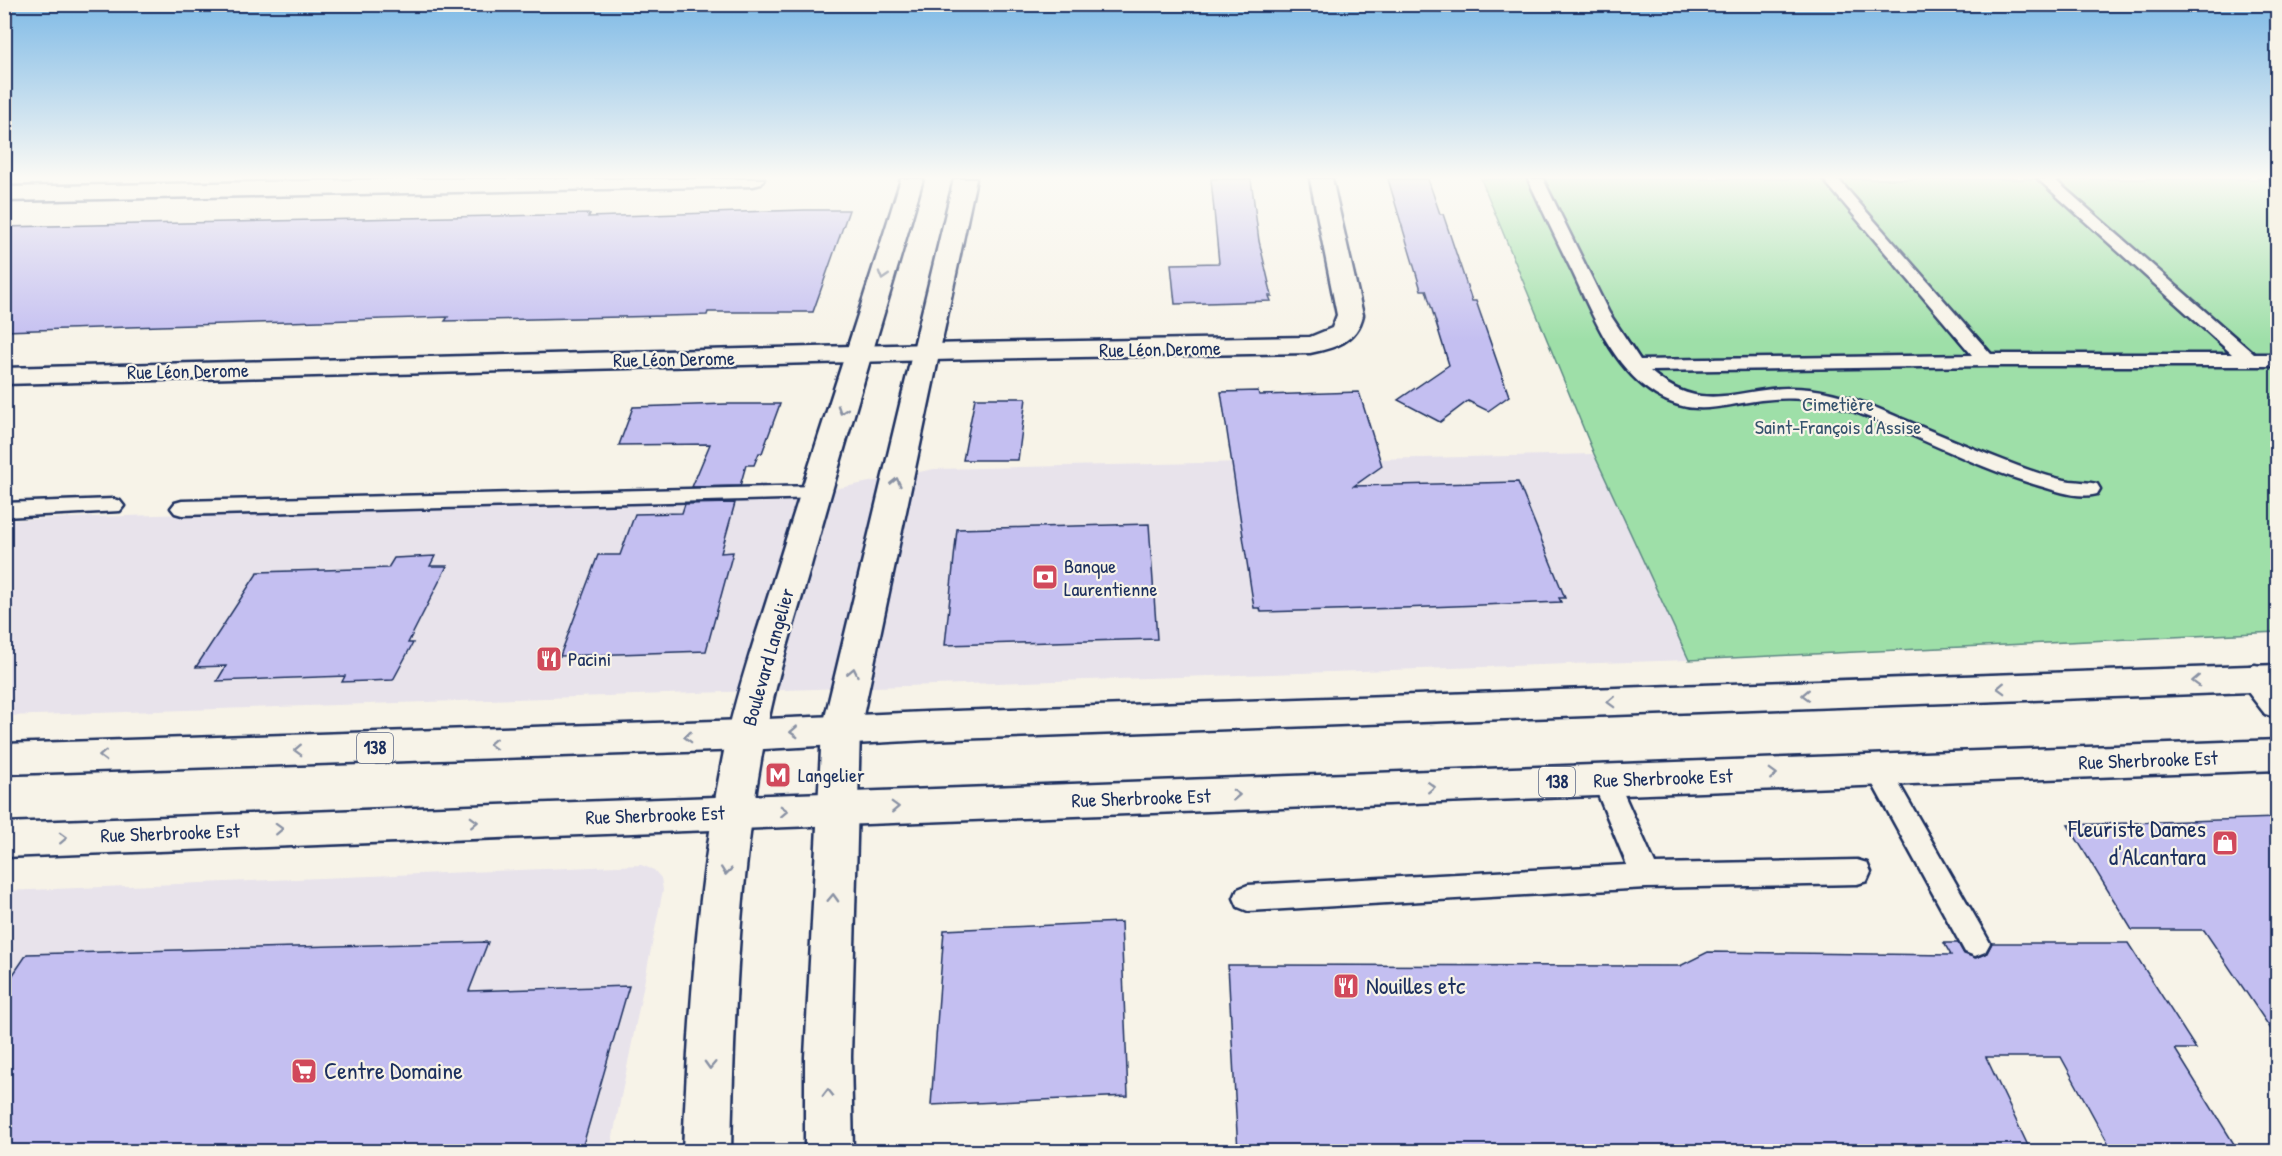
<svg xmlns="http://www.w3.org/2000/svg" width="2282" height="1156" viewBox="0 0 2282 1156" font-family="'Patrick Hand',sans-serif">
<rect width="100%" height="100%" fill="#f7f3e8"/>
<filter id="ink" filterUnits="userSpaceOnUse"><feTurbulence type="fractalNoise" baseFrequency=".0167" numOctaves="2"/><feDisplacementMap in="SourceGraphic" scale="12" xChannelSelector="R" yChannelSelector="G"/><feConvolveMatrix kernelMatrix="1 2 1 2 8 2 1 2 1" color-interpolation-filters="sRGB"/></filter>
<g filter="url(#ink)">
<path fill="#e8e3eb" d="M 1594,454 L 1689,660 L 5,716 L 4,520 L 815,493 L 934,469 Z
M 641,865 L 654,870 L 661,878 L 663,890 L 610,1151 L 5,1151 L 4,891 Z"/>
<path fill="#9edfa8" stroke="#5c8783" stroke-width="1.5" d="M 1481,179 L 2277,179 L 2278,396 L 2271,397 L 2278,403 L 2277,632 L 1689,660 L 1594,454 Z"/>
<path fill="#c4bff1" stroke="#1b2f5e" stroke-width="1.5" d="M 1211,179 L 1251,179 L 1259,241 L 1272,296 L 1269,296 L 1271,301 L 1175,304 L 1171,264 L 1219,263 Z
M 1388,179 L 1428,179 L 1440,214 L 1443,214 L 1472,301 L 1476,301 L 1509,396 L 1488,411 L 1468,401 L 1440,422 L 1398,400 L 1449,365 L 1426,290 L 1421,290 Z
M 805,210 L 849,210 L 813,312 L 708,312 L 707,315 L 445,321 L 448,317 L 4,331 L 4,227 L 590,214 L 588,217 Z
M 1258,391 L 1259,395 L 1359,392 L 1382,466 L 1354,486 L 1518,482 L 1565,598 L 1559,598 L 1561,602 L 1402,608 L 1261,612 L 1260,608 L 1254,608 L 1221,392 Z
M 975,398 L 1026,398 L 1018,460 L 963,460 Z
M 726,404 L 780,404 L 762,453 L 759,453 L 754,465 L 746,465 L 740,486 L 692,487 L 710,444 L 619,445 L 633,407 Z
M 735,503 L 721,553 L 733,552 L 706,651 L 560,656 L 598,555 L 620,555 L 635,514 L 682,513 L 685,504 Z
M 1149,524 L 1157,639 L 945,645 L 957,529 Z
M 435,556 L 430,566 L 447,566 L 408,643 L 413,643 L 393,680 L 342,682 L 345,676 L 217,681 L 226,666 L 196,667 L 258,572 L 388,568 L 394,558 Z
M 2277,818 L 2277,1038 L 2204,930 L 2132,930 L 2068,825 Z
M 1121,922 L 1128,1096 L 931,1105 L 944,930 Z
M 488,942 L 469,991 L 629,986 L 581,1152 L 4,1152 L 4,988 L 27,954 Z
M 1944,943 L 1958,943 L 1964,954 L 1976,958 L 1987,953 L 1992,943 L 2128,943 L 2196,1049 L 2175,1049 L 2239,1152 L 2113,1152 L 2061,1057 L 1986,1057 L 2031,1152 L 1238,1152 L 1228,965 L 1680,966 L 1708,952 L 1951,955 Z"/>
<g fill="none" stroke-linecap="round" stroke-linejoin="round">
<g stroke="#1b2f5e" stroke-width="5">
<path id="lane" d="M 1528,179 L 1543,179 L 1609,313 L 1640,360 L 1972,355 L 1823,179 L 1838,179 L 1991,354 L 2232,354 L 2038,179 L 2054,179 L 2254,354 L 2278,354 L 2278,366 L 1986,366 L 1650,371 C 1707,421 1744,381 1809,389 C 1842,393 1870,405 1900,418 C 1939,434 1978,451 2018,466 C 2034,472 2053,478 2070,481 C 2080,482 2088,482 2097,484 L 2100,489 L 2097,494 C 2078,499 2058,491 2040,486 C 1970,466 1907,429 1838,406 C 1814,398 1786,397 1761,400 C 1722,405 1694,418 1656,395 C 1612,368 1592,313 1571,269 C 1556,239 1542,209 1528,179 Z
M 815,486 L 822,488 L 825,493 L 822,498 L 182,515 L 175,513 L 171,508 L 175,503 L 182,501 Z
M 113,499 L 120,501 L 124,506 L 120,511 L 4,517 L 4,503 Z
M 1878,759 L 1887,763 L 1985,934 L 1990,943 L 1985,952 L 1975,956 L 1965,952 L 1865,770 L 1869,763 Z
M 1605,769 L 1614,772 L 1655,864 L 1857,860 L 1867,863 L 1871,872 L 1867,881 L 1857,884 L 1646,888 L 1248,911 L 1238,907 L 1234,898 L 1238,889 L 1248,885 L 1627,865 L 1592,780 L 1596,772 Z"/>
</g>
<g stroke="#1b2f5e" stroke-width="5">
<path id="street" d="M 411,179 L 764,179 L 761,184 L 753,186 L 4,201 L 4,187 Z
M 1310,179 L 1332,179 L 1363,315 C 1357,342 1334,348 1310,353 L 972,359 L 4,384 L 4,368 L 972,343 L 1310,337 L 1332,328 L 1337,315 Z
M 2255,665 L 2268,668 L 2278,679 L 2278,718 L 2265,714 L 2237,678 L 2242,668 Z"/>
</g>
<g stroke="#1b2f5e" stroke-width="5">
<path id="secondary" d="M 901,179 L 923,179 C 886,309 846,438 810,569 C 794,625 775,681 765,738 C 739,874 734,1013 731,1152 L 683,1152 C 689,1012 698,873 727,737 C 740,679 760,624 777,568 C 817,438 861,309 901,179 Z
M 954,179 L 976,179 L 860,730 L 851,1057 L 853,1152 L 805,1152 L 805,1057 L 822,730 Z"/>
</g>
<g stroke="#1b2f5e" stroke-width="5">
<path id="primary" d="M 2278,665 L 2278,691 L 926,740 L 746,750 L 4,774 L 4,744 L 746,720 L 926,712 Z
M 2278,740 L 2278,770 L 4,857 L 4,823 Z"/>
</g>
<use href="#lane" fill="#f7f3e8" fill-rule="evenodd"/>
<use href="#street" fill="#f7f3e8" fill-rule="evenodd"/>
<use href="#secondary" fill="#f7f3e8" fill-rule="evenodd"/>
<use href="#primary" fill="#f7f3e8" fill-rule="evenodd"/>
</g>
<defs><path id="oneway-chevron" d="M-2-3.5L2.5 0L-2 3.5" fill="none" stroke-width="1.6" stroke-linecap="round" stroke-linejoin="round" transform="scale(1.5)"/></defs>
<g stroke="#8991a3">
<use href="#oneway-chevron" transform="translate(883 276) rotate(107)"/>
<use href="#oneway-chevron" transform="translate(842 410) rotate(108)"/>
<use href="#oneway-chevron" transform="translate(896 482) rotate(-77)"/>
<use href="#oneway-chevron" transform="translate(853 672) rotate(-78)"/>
<use href="#oneway-chevron" transform="translate(2196 681) rotate(178)"/>
<use href="#oneway-chevron" transform="translate(2001 688) rotate(178)"/>
<use href="#oneway-chevron" transform="translate(1806 695) rotate(178)"/>
<use href="#oneway-chevron" transform="translate(1611 702) rotate(178)"/>
<use href="#oneway-chevron" transform="translate(794 732) rotate(177)"/>
<use href="#oneway-chevron" transform="translate(688 737) rotate(178)"/>
<use href="#oneway-chevron" transform="translate(493 744) rotate(178)"/>
<use href="#oneway-chevron" transform="translate(298 750) rotate(178)"/>
<use href="#oneway-chevron" transform="translate(103 756) rotate(178)"/>
<use href="#oneway-chevron" transform="translate(1773 774) rotate(-2)"/>
<use href="#oneway-chevron" transform="translate(1431 787) rotate(-2)"/>
<use href="#oneway-chevron" transform="translate(1236 795) rotate(-2)"/>
<use href="#oneway-chevron" transform="translate(895 807) rotate(-2)"/>
<use href="#oneway-chevron" transform="translate(784 811) rotate(-2)"/>
<use href="#oneway-chevron" transform="translate(474 822) rotate(-2)"/>
<use href="#oneway-chevron" transform="translate(279 829) rotate(-2)"/>
<use href="#oneway-chevron" transform="translate(63 838) rotate(-2)"/>
<use href="#oneway-chevron" transform="translate(726 871) rotate(96)"/>
<use href="#oneway-chevron" transform="translate(833 898) rotate(-88)"/>
<use href="#oneway-chevron" transform="translate(710 1065) rotate(92)"/>
<use href="#oneway-chevron" transform="translate(828 1093) rotate(-91)"/>
</g>
</g>
<linearGradient id="sky" x2="0" y2="1"><stop stop-color="#7fbae6"/><stop offset="0.52" stop-color="#fbfaf5"/><stop offset="1" stop-color="#fbfaf5" stop-opacity="0"/></linearGradient>
<rect width="2282" height="341" fill="url(#sky)"/>
<defs>
<g id="bank-square" transform="scale(1.35)"><rect x="-9" y="-9" width="18" height="18" rx="4" fill="#d1495b" stroke="#f7f3e8"/><path d="M-6-4H6V4H-6ZM0-2.3a2.3 2.3 0 1 0 0 4.6a2.3 2.3 0 1 0 0-4.6Z" fill="#fff"/></g>
<g id="restaurant-square" transform="scale(1.35)"><rect x="-9" y="-9" width="18" height="18" rx="4" fill="#d1495b" stroke="#f7f3e8"/><path d="M-5-6h1v4h1v-4h1v4h1v-4h1v5L-1.5 .5V6h-2V.5L-5-1ZM5-6V6H3V1.5H1.5Q1.5-4 5-6Z" fill="#fff"/></g>
<g id="metro-square" transform="scale(1.35)"><rect x="-9" y="-9" width="18" height="18" rx="4" fill="#d1495b" stroke="#f7f3e8"/><path d="M-5.5 5V-5H-3L0 0L3-5H5.5V5H3V-.5L0 4L-3-.5V5Z" fill="#fff"/></g>
<g id="shop-square" transform="scale(1.35)"><rect x="-9" y="-9" width="18" height="18" rx="4" fill="#d1495b" stroke="#f7f3e8"/><path d="M-5-2.5h2.3a2.7 3.5 0 0 1 5.4 0H5L5.5 6h-11ZM-1.5-2.5h3a1.5 2.3 0 0 0-3 0Z" fill="#fff"/></g>
<g id="supermarket-square" transform="scale(1.35)"><rect x="-9" y="-9" width="18" height="18" rx="4" fill="#d1495b" stroke="#f7f3e8"/><path d="M-6-5.5h2.5l.6 2H6L4.5 2H-2.5L-4.4-4H-6ZM-1.5 3.2a1.3 1.3 0 1 0 .1 0ZM3 3.2a1.3 1.3 0 1 0 .1 0Z" fill="#fff"/></g>
</defs>
<g fill-rule="evenodd">
<use href="#bank-square" x="1045" y="577"/>
<use href="#restaurant-square" x="549" y="659"/>
<use href="#metro-square" x="778" y="775"/>
<use href="#shop-square" x="2225" y="843"/>
<use href="#restaurant-square" x="1346" y="986"/>
<use href="#supermarket-square" x="304" y="1071"/>
</g>
<g text-anchor="middle" stroke-width="4.5" stroke-linejoin="round" paint-order="stroke">
<g fill="#f7f3e8" stroke="#5d6a87" stroke-width="1.5">
<rect x="357" y="733" width="36" height="30" rx="4.5"/>
<rect x="1539" y="767" width="36" height="30" rx="4.5"/>
</g>
<g font-size="18" font-weight="bold" fill="#1b2f5e">
<text x="375" y="754">138</text>
<text x="1557" y="788">138</text>
</g>
<g font-size="20" fill="#1b2f5e" stroke="#f7f3e8">
<text transform="translate(1160 349) rotate(-1)" y="7">Rue Léon Derome</text>
<text transform="translate(674 359) rotate(-1)" y="7">Rue Léon Derome</text>
<text transform="translate(188 371) rotate(-1)" y="7">Rue Léon Derome</text>
<text transform="translate(768 657) rotate(-74)" y="7">Boulevard Langelier</text>
<text transform="translate(2148 760) rotate(-2)" y="7">Rue Sherbrooke Est</text>
<text transform="translate(1663 778) rotate(-2)" y="7">Rue Sherbrooke Est</text>
<text transform="translate(1141 798) rotate(-2)" y="7">Rue Sherbrooke Est</text>
<text transform="translate(655 815) rotate(-2)" y="7">Rue Sherbrooke Est</text>
<text transform="translate(170 833) rotate(-2)" y="7">Rue Sherbrooke Est</text>
</g>
<g font-size="20" fill="#35526d" stroke="#f7f3e8">
<text x="1838" y="411">Cimetière<tspan x="1838" dy="23">Saint-François d'Assise</tspan></text>
</g>
<g font-size="20" fill="#1b2f5e" stroke="#f7f3e8" text-anchor="start">
<text x="1064" y="573">Banque<tspan x="1064" dy="23">Laurentienne</tspan></text>
<text x="568" y="666">Pacini</text>
<text x="798" y="782">Langelier</text>
</g>
<g font-size="24" fill="#1b2f5e" stroke="#f7f3e8" text-anchor="start">
<text x="2206" y="837" text-anchor="end">Fleuriste Dames<tspan x="2206" dy="28">d'Alcantara</tspan></text>
<text x="1366" y="994">Nouilles etc</text>
<text x="324" y="1079">Centre Domaine</text>
</g>
</g>
<rect width="2282" height="1156" fill="none" stroke="#f7f3e8" stroke-width="24"/>
<rect x="12" y="12" width="2258" height="1132" fill="none" stroke="#1b2f5e" stroke-width="2" filter="url(#ink)"/>
</svg>
